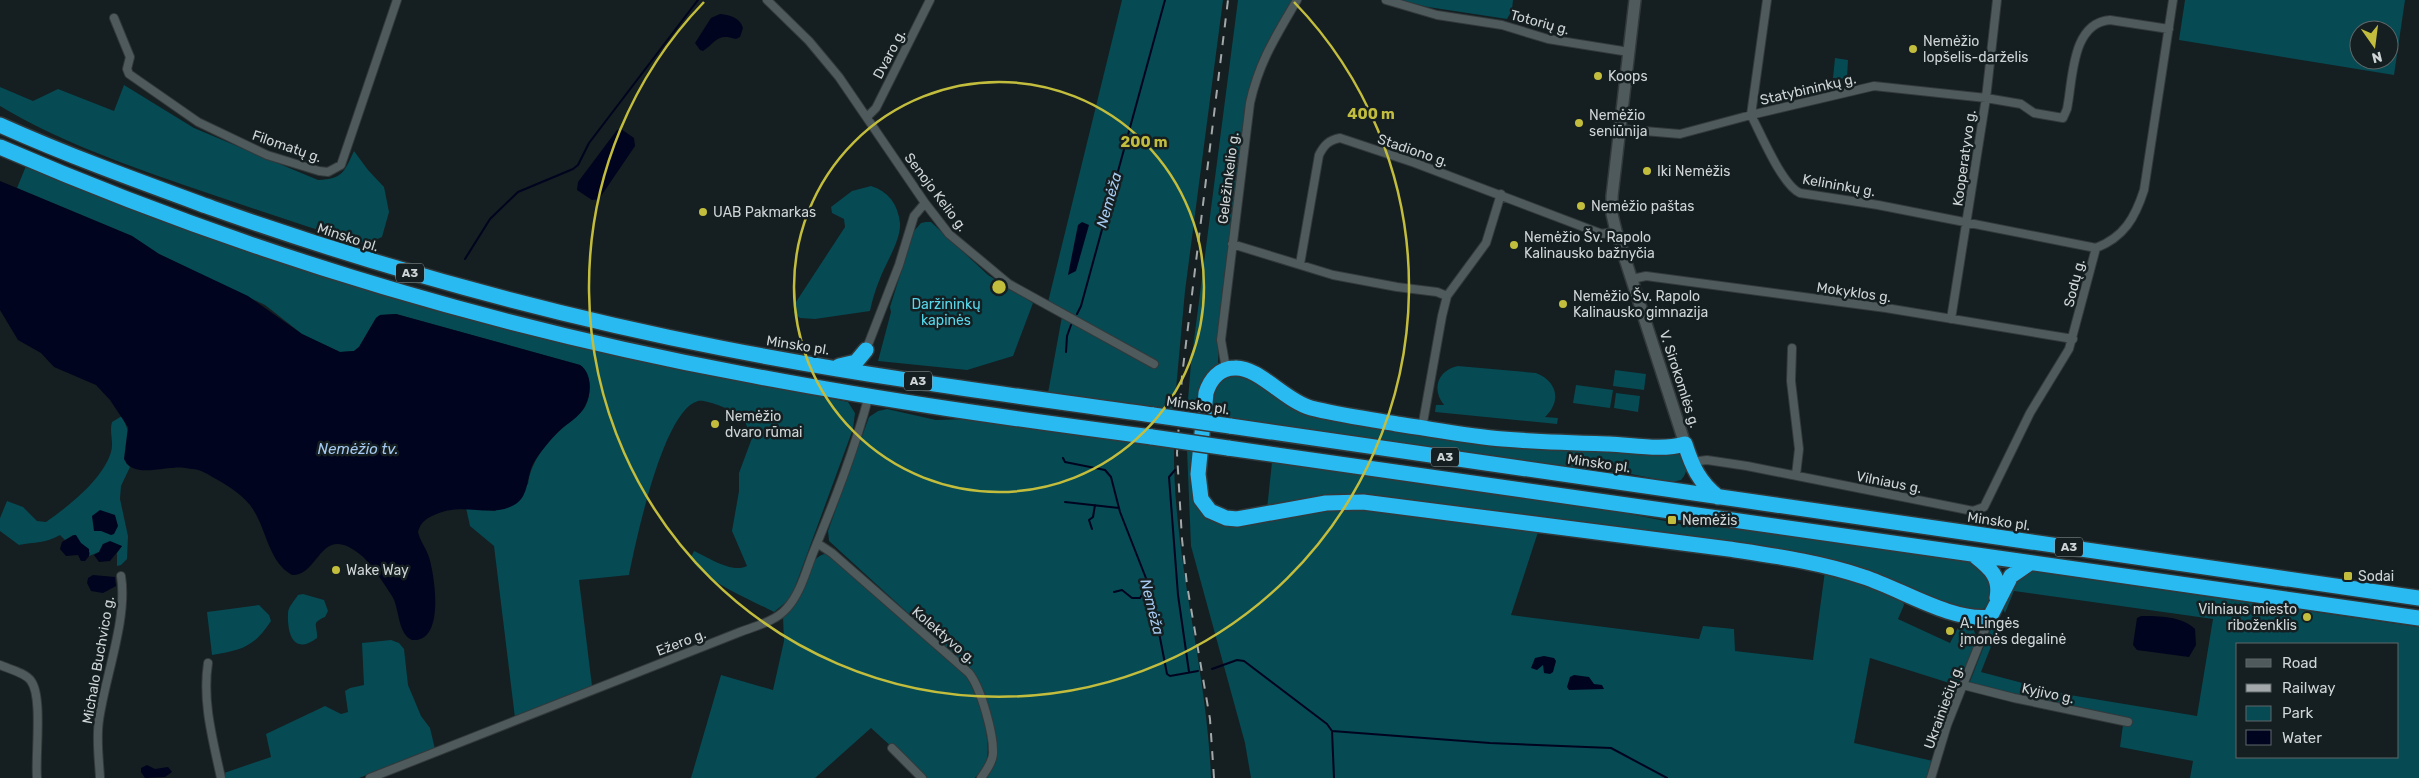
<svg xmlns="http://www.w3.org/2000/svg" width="2419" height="778" viewBox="0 0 2419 778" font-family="Rubik,sans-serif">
<rect width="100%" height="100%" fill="#151e20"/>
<path fill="#064a53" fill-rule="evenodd" d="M 1122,0 L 1223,0 L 1185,291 L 1174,411 L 1048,393 L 1063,311 L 1048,302 Z
M 1238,0 L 1293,0 L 1258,66 L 1219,336 L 1218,365 L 1199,414 L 1187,412 L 1191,363 Z
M 1399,0 L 1513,0 L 1512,10 L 1507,19 L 1428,7 Z
M 2185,0 L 2405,0 L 2394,75 L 2179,40 ZM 2359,30 L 2389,30 L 2389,60 L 2359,60 Z
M 1835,58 L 1848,60 L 1847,79 L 1833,78 Z
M 124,85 L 194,128 L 318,180 C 343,179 344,172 354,151 L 368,170 L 384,187 L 389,212 L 382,237 L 364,245 C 303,225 242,205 181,184 C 118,162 57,140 0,106 L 0,87 L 33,101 L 58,89 L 114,111 Z
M 26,166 L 619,355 L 848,402 L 855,413 L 853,429 L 791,598 L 774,612 C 753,601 699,579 691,557 L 694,551 C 708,557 732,574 747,566 L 732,531 L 739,491 L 739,473 L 752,438 L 742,415 C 733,411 706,399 698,401 C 663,410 636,541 629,575 L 579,580 L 592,686 L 515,718 L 494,546 L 470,526 L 466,508 L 495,511 L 528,484 C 531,460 548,441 565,426 C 572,420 580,415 585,407 C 592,395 592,373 580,365 L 396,314 L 380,315 L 376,318 L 359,347 L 354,351 L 340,352 L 302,334 L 265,305 L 159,254 L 132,236 L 17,188 Z
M 871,186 C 888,191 898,204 900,223 C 901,241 885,264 879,281 C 875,291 872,301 870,311 L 815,319 L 800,318 L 794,313 L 794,305 L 845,227 L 844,219 L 832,213 L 831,207 L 852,191 Z
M 926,222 L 931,222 L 988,275 L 1033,303 L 1013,356 L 967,370 L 878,361 L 891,312 L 890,307 L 914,231 L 921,223 Z
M 1458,366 L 1536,373 C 1557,381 1562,401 1545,417 L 1558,418 L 1557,424 L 1435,412 L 1436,405 L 1444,405 C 1431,389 1438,370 1458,366 Z
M 1615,370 L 1646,374 L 1644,390 L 1613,386 Z
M 1238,372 L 1304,410 L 1678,453 C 1689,460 1689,471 1681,480 L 1672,482 L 1610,470 L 1581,469 L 1206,416 L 1216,381 Z
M 1576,385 L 1613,390 L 1610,408 L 1573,403 Z
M 1616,393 L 1640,396 L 1638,412 L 1614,408 Z
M 887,409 L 936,420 L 968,419 L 1174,448 C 1173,559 1207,667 1211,778 L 986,778 L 996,762 L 995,740 L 984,692 L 979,681 L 968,668 L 829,541 L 828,531 L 869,417 L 878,411 Z
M 122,416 L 129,433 L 126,463 L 130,467 L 121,486 L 120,499 L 128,536 L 127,559 L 121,565 L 117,566 L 117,553 L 122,546 L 103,544 L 99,552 L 89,556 L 90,553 L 73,535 L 65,540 L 60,535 C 47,543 34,542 19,545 L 0,531 L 0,518 L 7,501 L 23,507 L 37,521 L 46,522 C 69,506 103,479 111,452 C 114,442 109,432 112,422 Z
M 1187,450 L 1196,451 L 1205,512 L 1316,510 L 1356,507 L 1539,529 L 1511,615 L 1699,639 L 1703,626 L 1734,629 L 1735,651 L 1813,660 L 1825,571 L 1902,597 L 1904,605 L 1898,619 L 1950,643 L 1962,620 L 1972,626 L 1977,638 L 1959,686 L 1870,658 L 1854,743 L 1933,761 L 1928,778 L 1251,778 L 1245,743 L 1191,546 Z
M 1272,462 L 1605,509 L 1680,524 L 1734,528 L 1975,563 L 1990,574 L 1991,603 L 1983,609 L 1970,613 L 1868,573 L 1374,498 L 1267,509 Z
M 829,553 L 966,676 C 978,694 993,741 986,762 C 984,768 979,773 975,778 L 926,778 L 871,728 L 815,778 L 691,778 L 721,675 L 773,690 L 784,641 L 783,617 C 790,611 796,605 800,596 C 808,580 808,555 829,553 Z
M 2030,571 L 2419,627 L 2419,778 L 2190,778 L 2193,761 L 2120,747 L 2124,717 L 1969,684 L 1993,623 L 2001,621 L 1981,672 L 2064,694 L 2197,716 L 2213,619 L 2014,591 L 2005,613 L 2002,607 L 2014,578 ZM 2238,644 L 2398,644 L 2398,757 L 2238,757 Z
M 303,594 L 324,600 L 328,611 L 325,617 C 310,623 318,626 317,638 C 293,656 287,633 288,613 C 288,607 295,600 298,595 Z
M 259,605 L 269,615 L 271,621 C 254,647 242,650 212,655 L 207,612 Z
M 391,640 L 399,643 L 404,649 L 408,685 L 421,716 L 430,728 L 435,749 L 359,778 L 225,778 L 224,773 L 271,757 L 266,734 L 325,706 L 341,714 L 348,712 L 345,691 L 350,688 L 364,685 L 362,643 Z"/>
<path fill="#00041e" d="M 720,14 C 731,15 740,18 743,28 L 740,37 L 736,39 C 717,33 717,41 703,51 L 700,50 L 695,43 L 711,18 Z
M 621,129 L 634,138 L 635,146 L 599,199 L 592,200 L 577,190 L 578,182 L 617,130 Z
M 0,181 L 132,236 L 159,254 L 248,296 L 302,334 L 340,352 L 354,351 L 359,347 L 376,318 L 380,315 L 396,314 L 580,365 C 592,373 592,393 585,406 C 580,417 566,424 558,432 C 550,440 542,450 536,459 C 525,474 531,496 514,505 C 489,519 463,500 432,516 C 424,520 420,524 418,532 C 420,541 426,548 429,557 C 435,577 445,643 412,640 C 397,633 400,609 392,596 C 386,586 370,563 362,556 C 320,520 320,576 292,575 C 269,562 267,532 254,511 C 247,498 229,486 216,479 C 209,475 200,469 192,469 C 186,468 179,467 173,468 C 158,468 132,477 124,459 L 128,427 L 110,400 L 96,385 L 54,367 L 41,353 L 18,340 L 0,310 Z
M 1082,222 L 1089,225 L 1076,271 L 1068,275 L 1078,225 Z
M 100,510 L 115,515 L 118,526 L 114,534 L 111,535 L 101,531 L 94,531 L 92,516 Z
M 74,535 L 76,535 L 81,543 L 89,549 L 89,556 L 85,561 L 81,561 L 78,555 L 66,556 L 60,549 L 62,542 Z
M 110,541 L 122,546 L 110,561 L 99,562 L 94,555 L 99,552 L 103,544 Z
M 93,575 L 115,577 L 116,586 L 103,593 L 91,591 L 87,583 L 88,578 Z
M 2141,616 C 2158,616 2182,616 2195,629 L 2196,645 L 2189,657 L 2137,650 L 2133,645 L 2137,618 Z
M 1544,656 L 1554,658 L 1556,661 L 1553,672 L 1550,674 L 1544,673 L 1543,665 L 1537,670 L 1531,668 L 1535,658 Z
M 1574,675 L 1589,677 L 1594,684 L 1602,685 L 1604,689 L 1569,690 L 1567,687 L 1570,677 Z
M 147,765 L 155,769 L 168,767 L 172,772 L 165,777 L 145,778 L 141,772 L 141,768 Z"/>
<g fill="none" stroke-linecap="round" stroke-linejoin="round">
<path stroke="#00041e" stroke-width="2" d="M 465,259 L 490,219 L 518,192 L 573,169 L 578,165 L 589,143 L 698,0
M 1077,314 L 1081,306 L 1165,0
M 1066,352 L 1067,336 L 1071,325
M 1063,458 L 1065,462 L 1105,470 L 1111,477 L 1120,512 L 1151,591 L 1167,674 L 1170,676 L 1198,671
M 1175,470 L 1169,477 L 1178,595 L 1189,672
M 1065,502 L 1119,508
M 1092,529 L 1089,520 L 1093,517 L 1095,505
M 1114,592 L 1122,590 L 1132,598 L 1140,598 L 1143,593 L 1151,591
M 1212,669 L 1237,660 L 1244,661 L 1327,724 L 1332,731 L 1334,778
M 1332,731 L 1490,743 L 1611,748 L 1667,778"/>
<g stroke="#33393b" stroke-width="10">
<path id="street" d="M 767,0 L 809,41 L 839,77 L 925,203 L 949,234 L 1009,284 L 1154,364
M 1386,0 L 1437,15 L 1502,25 L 1548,39 L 1629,52
M 1767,0 L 1751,115 L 1874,86 L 1986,98 L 2021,104 L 2034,113 L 2063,118 L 2067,109 C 2073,80 2071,23 2110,20 L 2169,29
M 114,18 L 130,57 L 127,69 L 129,74 L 198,122 L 267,155 L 319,171 L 328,172 L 341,165 L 397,0
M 867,117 L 876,108 L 930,0
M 1620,129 L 1680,134 L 1751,115 C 1761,134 1782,185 1800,193 L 1878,205 L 2096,248
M 1232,244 L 1333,275 L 1397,287 L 1437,292 L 1447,296
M 1300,264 L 1319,155 C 1324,145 1329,140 1340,138 L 1415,163 L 1602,234 L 1616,231
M 1632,279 L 1646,276 L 1886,308 L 2073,339
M 1951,319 L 1986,98 L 1997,0
M 1792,348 L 1791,381 L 1799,449 L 1796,475
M 866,350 L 899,265 L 914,216 L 925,203
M 1226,369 L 1221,340 L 1250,103 C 1259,62 1276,36 1297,0
M 1422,428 L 1442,316 L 1447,296 L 1486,243 L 1501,194
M 1691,462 L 1707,460 L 1747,466 L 1973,511 L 1984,507 L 2030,413 L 2069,349 L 2096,248 C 2124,237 2135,218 2144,190 L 2173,0
M 817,543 L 832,553 L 969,673 C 981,688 994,735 993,754 C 992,763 986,771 981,778
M 208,663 C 202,702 213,740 221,778
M 0,665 C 9,669 26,673 31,681 C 43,697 35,755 37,778
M 1963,685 L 2014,698 L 2128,722
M 892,748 L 922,778
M 100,778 C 99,759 96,739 99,720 C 105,677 128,618 121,576
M 370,778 L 740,632 C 756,626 776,621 787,608 C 800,594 806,571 813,553 C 834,502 855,449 869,395
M 1931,778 L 1947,725 L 1990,617"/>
</g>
<g stroke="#33393b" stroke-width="14">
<path id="secondary" d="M 1635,0 L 1612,196 L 1612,214 L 1616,231 L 1685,444"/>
</g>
<g stroke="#33393b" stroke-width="18">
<path id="highway" d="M 0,125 C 69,156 141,182 212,208 C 378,267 548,314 721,348 C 864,376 1009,395 1153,415
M 0,147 C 237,250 489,326 744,374 C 879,400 1015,419 1152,437
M 839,366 L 856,362 L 866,350
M 1230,426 L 2419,598
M 1228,448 L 2419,618
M 1718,497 C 1699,482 1692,466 1685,444 C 1662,451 1633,445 1609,444 C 1574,443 1538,442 1503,439 C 1467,436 1432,429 1397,424 C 1369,419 1339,415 1311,408 C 1285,401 1259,367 1235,368 C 1219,368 1210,380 1206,393 L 1198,474 L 1201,499 L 1210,511 L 1226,518 L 1237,519 L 1326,503 L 1363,502 L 1729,549 C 1775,556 1820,562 1864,577 C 1901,589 1952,622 1990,617 L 2011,576 L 2030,563
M 1975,556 C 1990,568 2001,577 1997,598"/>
</g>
<use href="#street" stroke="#4f5a5c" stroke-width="8"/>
<use href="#secondary" stroke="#4f5a5c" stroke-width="11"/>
<use href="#highway" stroke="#29baf1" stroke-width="15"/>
<path stroke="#a3a9ab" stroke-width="2" stroke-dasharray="9 9" stroke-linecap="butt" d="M 1214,778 L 1210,719 L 1187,585 L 1182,539 L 1177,453 L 1182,376 L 1228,0"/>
<g stroke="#33393b" stroke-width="18" stroke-linecap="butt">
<path id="highway-bridge" d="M 1153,415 L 1230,426
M 1152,437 L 1228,448"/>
</g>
<use href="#highway-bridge" stroke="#29baf1" stroke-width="15"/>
</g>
<g fill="none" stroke="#c3bd3e" stroke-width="2.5">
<circle cx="999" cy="287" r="205"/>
<path d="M1294 2A410 410 0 1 1 704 2"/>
</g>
<g fill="#c3bd3e" stroke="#151e20" stroke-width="2">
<circle cx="1913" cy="49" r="5"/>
<circle cx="1598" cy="76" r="5"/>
<circle cx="1579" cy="123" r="5"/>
<circle cx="1647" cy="171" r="5"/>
<circle cx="1581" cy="206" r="5"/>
<circle cx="703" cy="212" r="5"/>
<circle cx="1514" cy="245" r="5"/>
<circle cx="1563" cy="304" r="5"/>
<circle cx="715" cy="424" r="5"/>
<rect x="1667" y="515" width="10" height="10" rx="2.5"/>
<circle cx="336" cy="570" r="5"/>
<rect x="2343" y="571" width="10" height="10" rx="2.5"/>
<circle cx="2307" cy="617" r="5"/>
<circle cx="1950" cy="631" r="5"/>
</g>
<g text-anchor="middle" stroke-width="5" stroke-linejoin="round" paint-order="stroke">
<g fill="#151e20" stroke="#979e9f" stroke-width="1">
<rect x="396" y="263.5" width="28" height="19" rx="4"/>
<rect x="904" y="371.5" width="28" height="19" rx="4"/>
<rect x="1431" y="447.5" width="28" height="19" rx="4"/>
<rect x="2055" y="537.5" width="28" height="19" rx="4"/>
</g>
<g font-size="12" font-weight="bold" fill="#cfd5d6">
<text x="410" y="277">A3</text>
<text x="918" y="385">A3</text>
<text x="1445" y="461">A3</text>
<text x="2069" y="551">A3</text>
</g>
<g font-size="14" fill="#cfd5d6" stroke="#151e20">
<text transform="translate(1540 22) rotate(15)" y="5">Totorių g.</text>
<text transform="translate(889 54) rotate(-62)" y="5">Dvaro g.</text>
<text transform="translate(1808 89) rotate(-13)" y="5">Statybininkų g.</text>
<text transform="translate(287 146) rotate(19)" y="5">Filomatų g.</text>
<text transform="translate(1413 150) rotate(19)" y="5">Stadiono g.</text>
<text transform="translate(1964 158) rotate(-82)" y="5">Kooperatyvo g.</text>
<text transform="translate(1228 178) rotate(-83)" y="5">Geležinkelio g.</text>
<text transform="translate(1839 185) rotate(10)" y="5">Kelininkų g.</text>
<text transform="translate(936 192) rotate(53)" y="5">Senojo Kelio g.</text>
<text transform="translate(348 237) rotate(18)" y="5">Minsko pl.</text>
<text transform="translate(2074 283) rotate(-76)" y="5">Sodų g.</text>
<text transform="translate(1854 292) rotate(8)" y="5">Mokyklos g.</text>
<text transform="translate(798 345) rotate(9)" y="5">Minsko pl.</text>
<text transform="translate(1680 379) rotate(72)" y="5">V. Sirokomlės g.</text>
<text transform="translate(1198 405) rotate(8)" y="5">Minsko pl.</text>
<text transform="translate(1599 463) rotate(8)" y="5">Minsko pl.</text>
<text transform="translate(1889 482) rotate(11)" y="5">Vilniaus g.</text>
<text transform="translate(1999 521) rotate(8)" y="5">Minsko pl.</text>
<text transform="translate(944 635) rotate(41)" y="5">Kolektyvo g.</text>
<text transform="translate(681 642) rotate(-21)" y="5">Ežero g.</text>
<text transform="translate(98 660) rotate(-80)" y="5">Michalo Buchvico g.</text>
<text transform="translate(2048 693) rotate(12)" y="5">Kyjivo g.</text>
<text transform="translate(1943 707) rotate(-70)" y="5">Ukrainiečių g.</text>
</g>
<g font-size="14" fill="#cfd5d6" stroke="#151e20" text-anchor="start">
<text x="1923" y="46">Nemėžio<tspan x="1923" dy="16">lopšelis-darželis</tspan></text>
<text x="1608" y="81">Koops</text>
<text x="1589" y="120">Nemėžio<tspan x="1589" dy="16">seniūnija</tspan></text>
<text x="1657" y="176">Iki Nemėžis</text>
<text x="1591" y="211">Nemėžio paštas</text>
<text x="713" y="217">UAB Pakmarkas</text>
<text x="1524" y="242">Nemėžio Šv. Rapolo<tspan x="1524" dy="16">Kalinausko bažnyčia</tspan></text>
<text x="1573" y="301">Nemėžio Šv. Rapolo<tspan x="1573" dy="16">Kalinausko gimnazija</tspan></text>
<text x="725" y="421">Nemėžio<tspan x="725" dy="16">dvaro rūmai</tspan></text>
<text x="1682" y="525">Nemėžis</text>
<text x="346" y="575">Wake Way</text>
<text x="2358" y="581">Sodai</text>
<text x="2297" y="614" text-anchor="end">Vilniaus miesto<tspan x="2297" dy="16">riboženklis</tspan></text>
<text x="1960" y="628">A. Lingės<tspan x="1960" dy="16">įmonės degalinė</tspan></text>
</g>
<g font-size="14" fill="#58d7ea" stroke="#151e20">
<text x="946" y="309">Daržininkų<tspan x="946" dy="16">kapinės</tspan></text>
</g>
<g font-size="15" font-style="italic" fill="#a5caf1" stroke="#151e20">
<text transform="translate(1109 200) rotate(-74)" y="5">Nemėža</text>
<text x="358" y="454">Nemėžio tv.</text>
<text transform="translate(1152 607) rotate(76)" y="5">Nemėža</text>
</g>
</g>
<circle cx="999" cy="287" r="8" fill="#c3bd3e" stroke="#151e20" stroke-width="2.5"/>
<g font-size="15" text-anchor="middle" font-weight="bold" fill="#c3bd3e" stroke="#151e20" stroke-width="5" stroke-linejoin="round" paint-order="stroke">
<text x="1371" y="119">400 m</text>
<text x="1144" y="147">200 m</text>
</g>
<rect x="2236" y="643" width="162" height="115" fill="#151e20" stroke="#5f6769"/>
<rect x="2246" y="659" width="25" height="8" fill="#4f5a5c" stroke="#5f6769"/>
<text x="2282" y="668" font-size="15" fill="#cfd5d6">Road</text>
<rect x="2246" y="684" width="25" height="8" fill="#a3a9ab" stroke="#5f6769"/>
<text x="2282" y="693" font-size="15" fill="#cfd5d6">Railway</text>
<rect x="2246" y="706" width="25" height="15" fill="#064a53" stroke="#5f6769"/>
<text x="2282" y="718" font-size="15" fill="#cfd5d6">Park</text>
<rect x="2246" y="730" width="25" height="15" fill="#00041e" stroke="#5f6769"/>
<text x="2282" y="743" font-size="15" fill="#cfd5d6">Water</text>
<g transform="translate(2374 45) rotate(166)"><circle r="24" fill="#151e20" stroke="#5f6769"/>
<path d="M0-4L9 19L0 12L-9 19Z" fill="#c3bd3e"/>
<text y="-8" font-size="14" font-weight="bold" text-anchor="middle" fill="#cfd5d6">N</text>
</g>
</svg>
